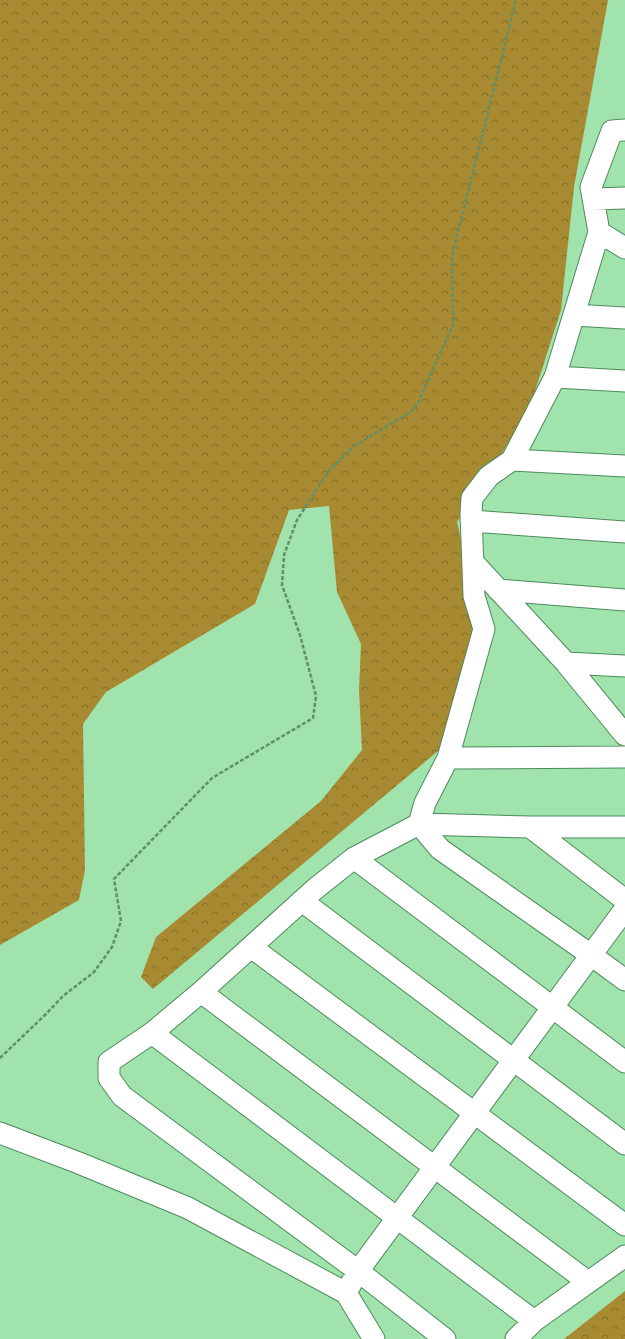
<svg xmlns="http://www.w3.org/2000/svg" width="625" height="1339" viewBox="0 0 625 1339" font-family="'Fira Sans',sans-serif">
<defs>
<pattern id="forest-crowns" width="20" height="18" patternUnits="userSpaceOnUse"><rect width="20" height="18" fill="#a88a32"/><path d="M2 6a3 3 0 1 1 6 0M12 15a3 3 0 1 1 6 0" fill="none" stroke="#867028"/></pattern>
</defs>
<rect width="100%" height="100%" fill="#a1e3ad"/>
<path fill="url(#forest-crowns)" d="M 0,0 L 608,0 L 574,187 L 561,310 L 528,413 L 457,522 L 474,596 L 482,667 L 438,751 L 153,989 L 141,977 L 156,937 L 321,801 L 362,750 L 359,690 L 361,644 L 337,592 L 329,506 L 289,510 L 255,604 L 106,692 L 83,724 L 85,870 L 79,900 L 0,945 Z
M 625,1291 L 625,1339 L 564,1339 Z"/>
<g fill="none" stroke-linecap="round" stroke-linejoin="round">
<g stroke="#4b8b5a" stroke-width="23">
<path id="street" d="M 593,199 L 625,198
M 599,232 L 625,248
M 574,315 L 625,318
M 555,377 L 625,381
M 512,460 L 625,466
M 471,521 L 625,532
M 473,562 L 566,663 L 625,735
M 498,590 L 625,600
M 566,663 L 625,666
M 448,758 L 625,757
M 419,824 L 425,803 L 448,758 L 484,629 L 474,596 L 471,514 L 472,498 L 489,476 L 512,460 L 555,377 L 599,232 L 591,187 L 612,131 L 625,130
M 419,824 L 440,849 L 591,955 L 625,980
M 530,827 L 625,900
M 354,858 L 625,1062
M 302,901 L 625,1144
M 251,947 L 625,1225
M 201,992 L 588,1282
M 152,1033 L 534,1321
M 0,1133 L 79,1163 L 188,1208 L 346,1293 L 374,1339
M 346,1293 L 358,1271 L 625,909
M 445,1339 L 358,1271 L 122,1096 L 109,1078 L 109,1062 L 152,1033 L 201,992 L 315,889 L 354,858 L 419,824 L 530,827 L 625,827
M 516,1339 L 534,1321 L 625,1256"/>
</g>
<path stroke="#609069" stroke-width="2.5" stroke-dasharray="4 2" stroke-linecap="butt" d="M 0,1058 L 46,1014 L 63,996 L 94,972 L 112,947 L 121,921 L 114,879 L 212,778 L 313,718 L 316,696 L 300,635 L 282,585 L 284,555 L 297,520 L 328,472 L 353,447 L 415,409 L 453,325 L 452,256 L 516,0"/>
<use href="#street" stroke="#fff" stroke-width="21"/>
</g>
</svg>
